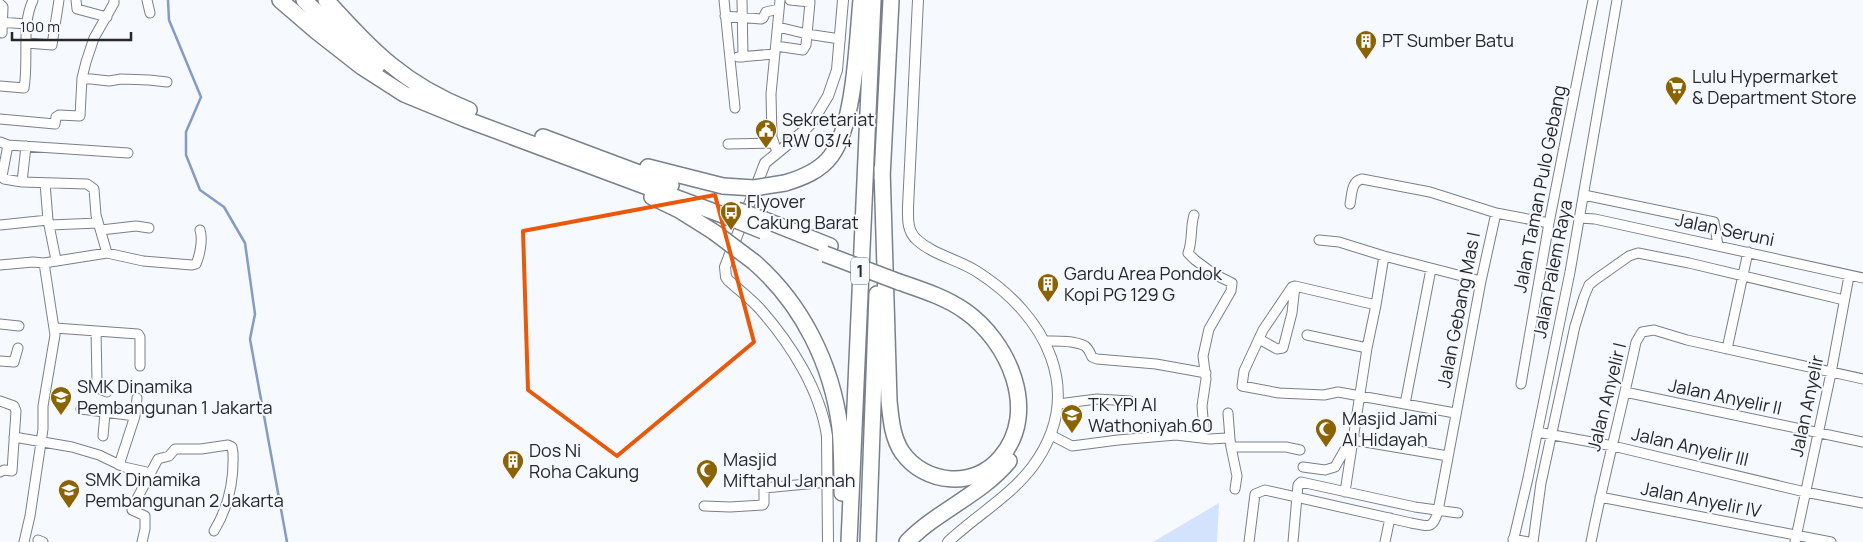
<svg xmlns="http://www.w3.org/2000/svg" width="1863" height="542" viewBox="0 0 1863 542" font-family="Manrope,sans-serif">
<rect width="100%" height="100%" fill="#f6f9fd"/>
<path fill="#d4e3fd" d="M 1219,503 L 1217,542 L 1153,542 Z"/>
<g fill="none" stroke-linecap="round" stroke-linejoin="round">
<path stroke="#849cc5" stroke-width="2.5" d="M 168,0 L 169,20 L 201,97 L 186,132 L 186,155 L 200,190 L 224,207 L 245,243 L 255,314 L 250,339 L 287,542"/>
<g stroke="#7a808a" stroke-width="11">
<path id="minor" d="M 76,0 L 77,9 L 107,17
M 147,0 L 150,13
M 724,0 L 735,108
M 742,0 L 743,57
M 0,4 L 3,7 L 2,33
M 725,16 L 761,19 L 763,18 L 766,12 L 779,9
M 0,22 L 26,24
M 778,27 L 807,34 L 840,39
M 27,43 L 52,45 L 59,0
M 776,46 L 803,50 L 806,45 L 810,2 L 790,0
M 738,57 L 775,54
M 82,78 L 109,81 L 121,79 L 149,80 L 167,82
M 0,86 L 24,88 C 29,60 21,25 33,0
M 0,119 L 55,124 L 56,117 L 59,115 L 80,116 L 82,78 L 86,62 L 94,38 L 114,3 L 114,0
M 0,142 L 8,145 L 2,176 L 4,179 L 22,182 L 87,184 L 94,189 L 96,215 L 107,253
M 728,144 L 773,143
M 8,145 L 128,153
M 777,152 L 772,137 L 771,94 L 780,0
M 22,182 L 26,146
M 45,183 L 48,220 L 56,260
M 1584,195 L 1714,222 L 1718,245
M 1350,204 C 1352,195 1351,181 1362,179 L 1430,192 L 1496,213 L 1549,223
M 1194,215 C 1190,228 1193,240 1188,253 L 1195,260 L 1214,274 L 1232,283 L 1231,291 L 1209,329 L 1203,356 L 1206,379 L 1202,406 L 1204,430 L 1203,433 L 1197,437
M 1580,218 L 1595,219 L 1863,278
M 0,225 L 48,220
M 50,225 L 98,223
M 101,230 L 136,226 L 149,228
M 1319,240 L 1339,242 L 1384,256 L 1481,281
M 0,265 L 33,262 L 44,263 L 107,253 L 143,261 L 192,265 L 196,264 C 200,255 203,239 200,230
M 1295,286 L 1292,287 L 1263,330 L 1244,371 L 1242,386 L 1279,393 L 1324,395 L 1338,392 L 1455,413
M 1295,286 L 1376,305
M 0,324 L 19,326
M 55,328 L 138,334 L 140,337 L 140,366
M 96,331 L 97,381 L 102,390 L 107,392
M 1307,335 L 1367,348
M 1259,339 L 1277,349 L 1283,348 L 1292,313 L 1295,286
M 1044,341 C 1056,341 1074,340 1085,346 C 1089,349 1090,353 1092,357 L 1097,359 L 1156,364 L 1206,373
M 1727,349 L 1748,252
M 0,361 L 14,362 L 18,348
M 1521,384 L 1549,223 L 1593,0
M 1625,392 L 1863,442
M 1058,404 L 1097,399 L 1130,401
M 1405,404 L 1431,269
M 81,409 L 135,416
M 1228,413 L 1230,439
M 1537,432 L 1613,446 L 1805,492 L 1863,503
M 1051,435 L 1072,446 L 1118,440 L 1176,435 L 1210,439 L 1227,438 L 1230,439 L 1231,447 L 1286,447 L 1300,450
M 103,436 L 105,413
M 14,437 L 72,447 L 99,455 L 124,467 L 151,473
M 1231,447 L 1237,476 L 1235,489
M 119,465 L 135,416 L 137,398
M 1303,467 L 1325,470 L 1335,467 L 1348,444 L 1353,440 L 1448,456
M 0,472 L 4,470 L 12,471 L 16,411 L 14,406 L 0,401
M 1345,492 L 1367,348 L 1376,305 L 1384,256
M 1600,497 L 1831,542
M 704,506 L 730,507 L 763,505 L 764,503 L 764,488 L 828,482
M 1513,539 L 1528,542
M 38,540 L 43,542
M 24,542 L 30,516 L 43,429 L 43,406 L 55,335 L 44,263
M 142,542 L 145,529 L 145,516 L 132,510 L 132,508 L 158,459 L 169,456 L 175,449 L 201,449 L 228,445 L 232,447 L 233,453 C 234,480 228,508 214,531
M 1249,542 L 1255,494 L 1265,490 L 1411,523 C 1428,526 1433,530 1438,511 L 1481,281 L 1496,213
M 1293,542 L 1298,485 L 1301,482 L 1415,507 L 1458,513
M 1385,542 L 1390,518
M 1513,542 L 1528,478 L 1570,272 L 1617,0
M 1533,542 L 1541,483 L 1575,326 L 1584,297 L 1589,285 L 1595,280 L 1629,256 L 1638,253 L 1689,263 L 1844,300
M 1591,542 C 1604,475 1622,409 1636,342 L 1642,332 L 1654,330 L 1687,340 L 1863,379
M 1795,542 L 1831,373 L 1849,276"/>
</g>
<g stroke="#7a808a" stroke-width="12">
<path id="tertiary" d="M 918,0 L 908,207 C 908,219 907,230 916,239 C 933,255 957,259 976,271 C 1046,315 1087,392 1033,466 C 1010,497 975,516 948,542
M 828,542 L 827,436 C 820,390 791,344 760,309 C 751,299 739,290 728,280 L 726,277 L 725,267 L 765,163 L 805,130 L 813,121 L 828,96 L 837,70 L 843,0"/>
</g>
<g stroke="#7a808a" stroke-width="18">
<path id="motorway" d="M 280,0 L 316,31 L 362,67 L 404,94 L 465,119 L 728,217
M 304,0 L 346,40 L 377,66
M 326,0 C 373,51 403,84 469,110
M 543,137 L 671,185
M 648,167 L 723,186
M 882,168 L 889,401 C 891,419 892,437 902,452 C 925,485 975,489 1001,457 C 1040,411 1008,341 965,311 C 945,297 922,290 899,282
M 882,178 L 891,0
M 785,183 C 802,178 820,171 831,156 C 855,124 857,41 861,0
M 652,197 L 679,210 L 714,232
M 765,220 L 830,246
M 754,262 C 802,304 832,364 840,428 C 842,450 842,471 842,493
M 849,542 L 873,0
M 868,542 L 877,294
M 907,542 C 938,510 981,495 1009,461"/>
</g>
<use href="#minor" stroke="#fff" stroke-width="9"/>
<use href="#tertiary" stroke="#fff" stroke-width="10"/>
<use href="#motorway" stroke="#fff" stroke-width="15"/>
<g stroke="#7a808a" stroke-width="18" stroke-linecap="butt">
<path id="motorway-bridge" d="M 723,186 L 754,188 L 785,183
M 737,210 L 765,220
M 728,217 L 763,231
M 714,232 L 754,262
M 825,254 L 899,282"/>
</g>
<use href="#motorway-bridge" stroke="#fff" stroke-width="15"/>
</g>
<path fill="none" stroke="#e8590c" stroke-width="4" stroke-linejoin="round" d="M 715,195 L 754,342 L 617,456 L 528,390 L 523,231 Z"/>
<defs>
<g id="building-pin" transform="scale(1.125)"><path d="M0 17L-7.5 6A9.5 9.5 0 1 1 7.5 6Z" fill="#8a6302" stroke="#f6f9fd"/><path d="M-4-6H4V6H1V3H-1V6H-4ZM-2.5-4.3h1.7v1.8h-1.7ZM.8-4.3h1.7v1.8H.8ZM-2.5-1h1.7V.8h-1.7ZM.8-1h1.7V.8H.8Z" fill="#fff"/></g>
<g id="supermarket-pin" transform="scale(1.125)"><path d="M0 17L-7.5 6A9.5 9.5 0 1 1 7.5 6Z" fill="#8a6302" stroke="#f6f9fd"/><path d="M-6-5.5h2.5l.6 2H6L4.5 2H-2.5L-4.4-4H-6ZM-1.5 3.2a1.3 1.3 0 1 0 .1 0ZM3 3.2a1.3 1.3 0 1 0 .1 0Z" fill="#fff"/></g>
<g id="civic-pin" transform="scale(1.125)"><path d="M0 17L-7.5 6A9.5 9.5 0 1 1 7.5 6Z" fill="#8a6302" stroke="#f6f9fd"/><path d="M-.6-6.5H3V-4.5H.6V-3L4-1V1h2V6H-6V1h2V-1L-.6-3ZM-1.2 2.5V6h2.4V2.5Z" fill="#fff"/></g>
<g id="bus-pin" transform="scale(1.125)"><path d="M0 17L-7.5 6A9.5 9.5 0 1 1 7.5 6Z" fill="#8a6302" stroke="#f6f9fd"/><path d="M-5-6H5V4H4V6H2V4H-2V6H-4V4H-5ZM-3.5-4V0h7V-4ZM-3.5 1.2v1.5H-2V1.2ZM2 1.2v1.5H3.5V1.2Z" fill="#fff"/></g>
<g id="school-pin" transform="scale(1.125)"><path d="M0 17L-7.5 6A9.5 9.5 0 1 1 7.5 6Z" fill="#8a6302" stroke="#f6f9fd"/><path d="M0-5L7-2L0 1L-7-2ZM-4 1L0 2.5L4 1V4Q0 6-4 4Z" fill="#fff"/></g>
<g id="mosque-pin" transform="scale(1.125)"><path d="M0 17L-7.5 6A9.5 9.5 0 1 1 7.5 6Z" fill="#8a6302" stroke="#f6f9fd"/><path d="M3.5-4.9A6 6 0 1 0 3.5 4.9A5 5 0 1 1 3.5-4.9Z" fill="#fff"/></g>
</defs>
<g fill-rule="evenodd">
<use href="#building-pin" x="1366" y="41"/>
<use href="#supermarket-pin" x="1676" y="87"/>
<use href="#civic-pin" x="766" y="130"/>
<use href="#bus-pin" x="731" y="212"/>
<use href="#building-pin" x="1048" y="284"/>
<use href="#school-pin" x="61" y="397"/>
<use href="#school-pin" x="1072" y="415"/>
<use href="#mosque-pin" x="1326" y="429"/>
<use href="#building-pin" x="513" y="461"/>
<use href="#mosque-pin" x="707" y="470"/>
<use href="#school-pin" x="69" y="490"/>
</g>
<g text-anchor="middle" stroke-width="4" stroke-linejoin="round" paint-order="stroke">
<rect fill="#f6f9fd" stroke="#64666a" stroke-width="1" x="851" y="257.5" width="18" height="27" rx="4"/>
<g font-size="16" font-weight="bold" fill="#25272b">
<text x="860" y="277">1</text>
</g>
<g font-size="18" fill="#25272b" stroke="#f6f9fd" text-anchor="start">
<text x="1382" y="47">PT Sumber Batu</text>
<text x="1692" y="83">Lulu Hypermarket<tspan x="1692" dy="21">&amp; Department Store</tspan></text>
<text x="782" y="126">Sekretariat<tspan x="782" dy="21">RW 03/4</tspan></text>
<text x="747" y="208">Flyover<tspan x="747" dy="21">Cakung Barat</tspan></text>
<text x="1064" y="280">Gardu Area Pondok<tspan x="1064" dy="21">Kopi PG 129 G</tspan></text>
<text x="77" y="393">SMK Dinamika<tspan x="77" dy="21">Pembangunan 1 Jakarta</tspan></text>
<text x="1088" y="411">TK YPI Al<tspan x="1088" dy="21">Wathoniyah 60</tspan></text>
<text x="1342" y="425">Masjid Jami<tspan x="1342" dy="21">Al Hidayah</tspan></text>
<text x="529" y="457">Dos Ni<tspan x="529" dy="21">Roha Cakung</tspan></text>
<text x="723" y="466">Masjid<tspan x="723" dy="21">Miftahul Jannah</tspan></text>
<text x="85" y="486">SMK Dinamika<tspan x="85" dy="21">Pembangunan 2 Jakarta</tspan></text>
</g>
<g font-size="18" fill="#25272b" stroke="#f6f9fd">
<text transform="translate(1540 189) rotate(-79)" y="6">Jalan Taman Pulo Gebang</text>
<text transform="translate(1725 230) rotate(12)" y="6">Jalan Seruni</text>
<text transform="translate(1553 269) rotate(-79)" y="6">Jalan Palem Raya</text>
<text transform="translate(1459 310) rotate(-79)" y="6">Jalan Gebang Mas I</text>
<text transform="translate(1607 397) rotate(-76)" y="6">Jalan Anyelir I</text>
<text transform="translate(1725 397) rotate(12)" y="6">Jalan Anyelir II</text>
<text transform="translate(1807 406) rotate(-78)" y="6">Jalan Anyelir</text>
<text transform="translate(1690 447) rotate(13)" y="6">Jalan Anyelir III</text>
<text transform="translate(1701 500) rotate(11)" y="6">Jalan Anyelir IV</text>
</g>
</g>
<path d="M12 32v8h119v-8" fill="none" stroke="#25272b" stroke-width="2.5"/>
<text x="20" y="32" font-size="15" fill="#25272b" stroke="#f6f9fd" stroke-width="4" paint-order="stroke">100 m</text>
</svg>
